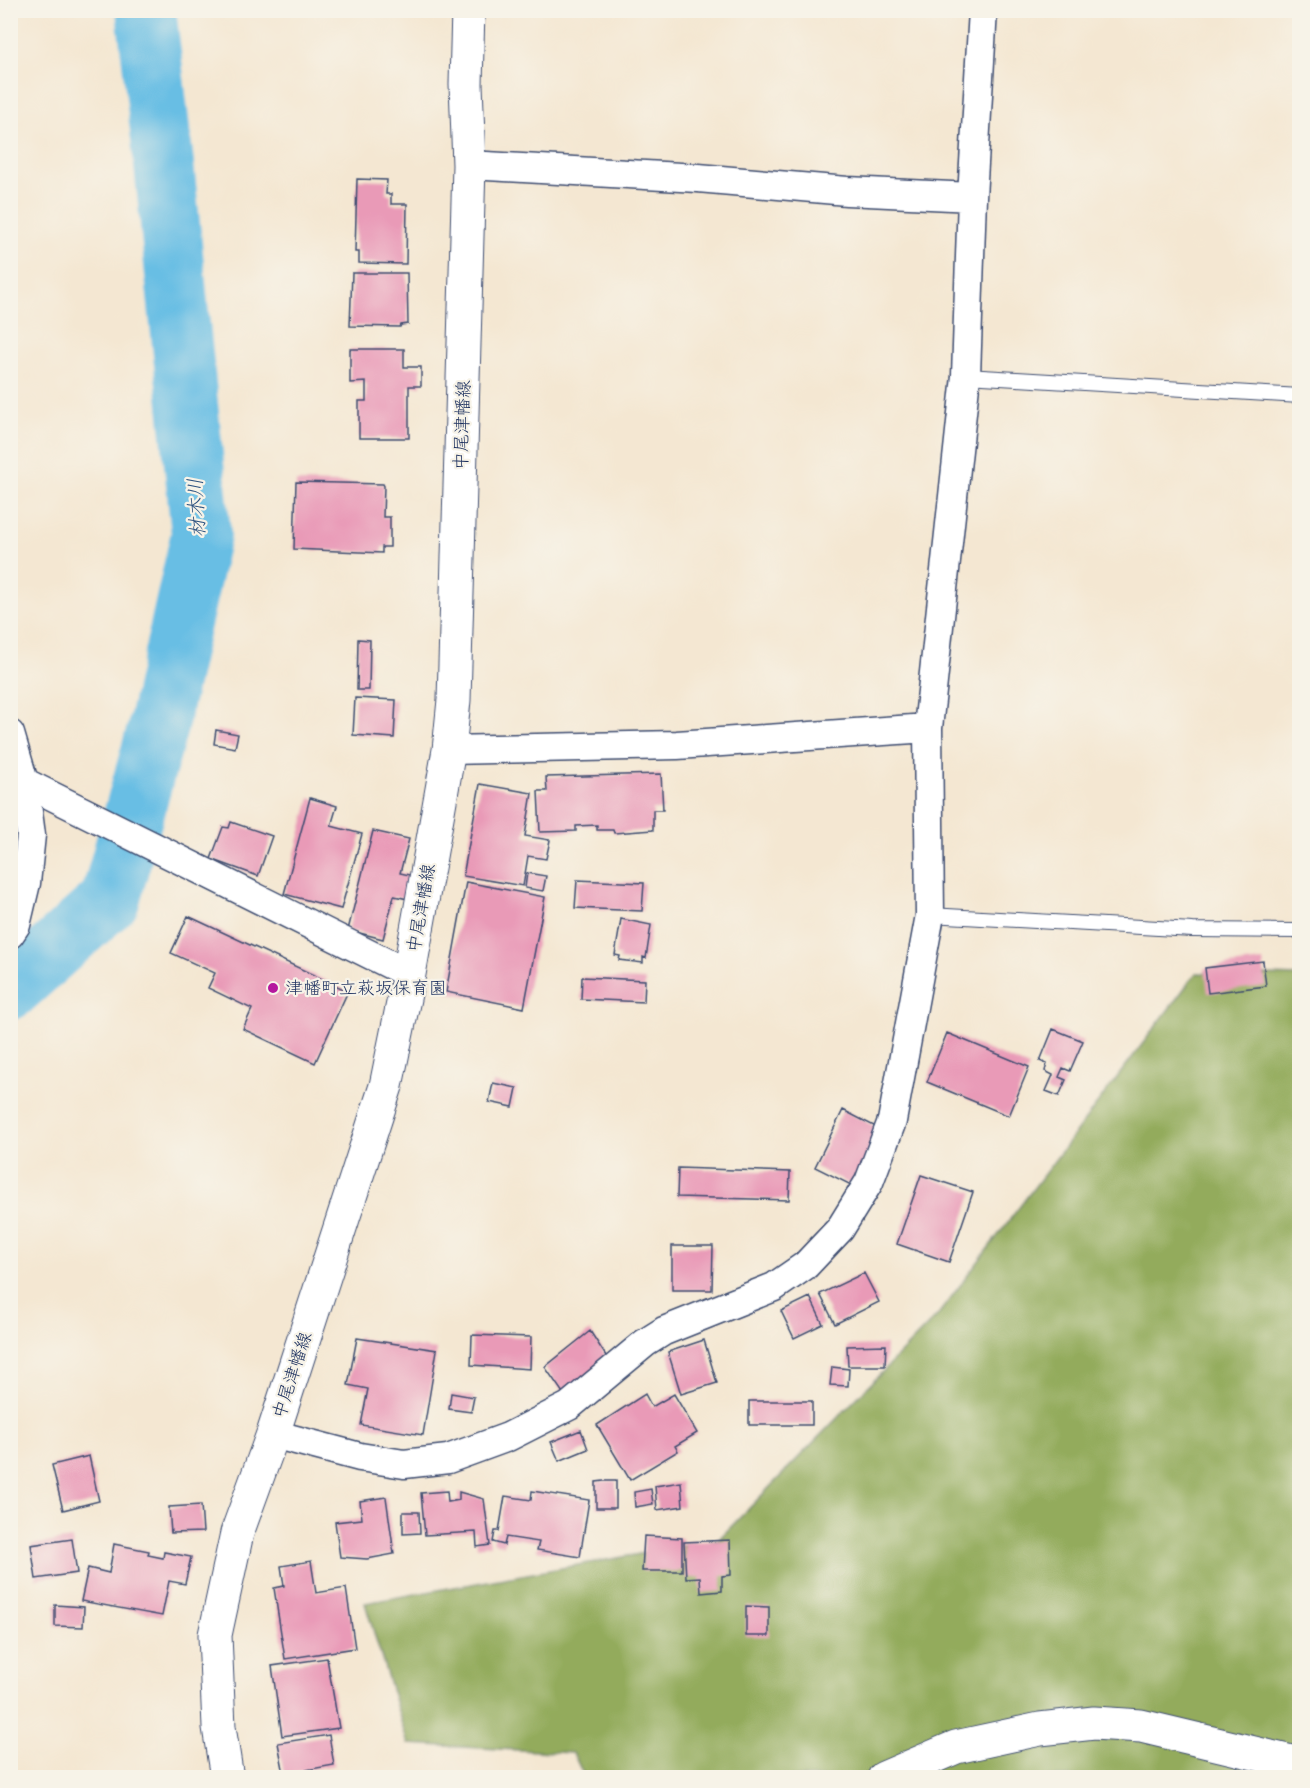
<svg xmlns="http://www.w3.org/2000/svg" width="1310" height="1788" viewBox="0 0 1310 1788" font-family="'Comic Neue','Klee One',sans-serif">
<rect width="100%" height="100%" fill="#f7f3e8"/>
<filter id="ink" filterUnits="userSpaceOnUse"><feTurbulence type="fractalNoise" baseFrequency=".0167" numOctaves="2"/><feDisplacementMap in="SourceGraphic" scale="12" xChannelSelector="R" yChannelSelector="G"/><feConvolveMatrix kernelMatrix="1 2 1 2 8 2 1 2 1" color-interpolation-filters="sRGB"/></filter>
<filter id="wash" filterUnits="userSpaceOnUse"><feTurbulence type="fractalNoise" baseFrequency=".008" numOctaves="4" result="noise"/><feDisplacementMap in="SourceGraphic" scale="24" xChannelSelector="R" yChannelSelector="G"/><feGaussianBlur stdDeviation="1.35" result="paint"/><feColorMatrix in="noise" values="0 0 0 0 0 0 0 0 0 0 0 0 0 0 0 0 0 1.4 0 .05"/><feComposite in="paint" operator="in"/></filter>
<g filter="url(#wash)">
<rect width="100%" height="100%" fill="#f4e7d2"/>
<path fill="#93ab5c" stroke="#576d5d" stroke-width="1.5" d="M 1196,973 L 1299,976 L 1299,1777 L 585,1778 L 573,1753 L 408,1744 L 365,1603 L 718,1540 L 937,1316 Z"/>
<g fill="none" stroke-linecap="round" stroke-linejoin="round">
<path stroke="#67bee4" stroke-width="60" d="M 10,990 L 110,900 L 158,726 L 201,534 L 164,164 L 146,10"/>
</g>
<g id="blocks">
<path fill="#e99ab7" d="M 357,179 L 387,180 L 386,194 L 391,194 L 391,204 L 407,204 L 406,264 L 359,263 L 359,252 L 355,252 Z
M 352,273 L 407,273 L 408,324 L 401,325 L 400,327 L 350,326 Z
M 350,349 L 404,349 L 404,367 L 421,367 L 421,386 L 409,386 L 409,438 L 359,438 L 359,401 L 366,401 L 366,382 L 350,383 Z
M 296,482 L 383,484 L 384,486 L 383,517 L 390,517 L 390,547 L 382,547 L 382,553 L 294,549 Z
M 358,639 L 370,640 L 369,690 L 357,690 Z
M 355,698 L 396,700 L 394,738 L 353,735 Z
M 216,730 L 238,734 L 235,748 L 214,744 Z
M 661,774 L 663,810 L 653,810 L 653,830 L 614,833 L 613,830 L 597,830 L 597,825 L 576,826 L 576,831 L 540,832 L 538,791 L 547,791 L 546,777 Z
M 480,784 L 532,793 L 525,836 L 550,840 L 546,859 L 528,856 L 523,886 L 463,876 Z
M 310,798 L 337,806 L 331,826 L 362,834 L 341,909 L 284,894 Z
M 231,822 L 272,836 L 258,876 L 211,859 L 223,827 L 229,828 Z
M 373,831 L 409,839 L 400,873 L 414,876 L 408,899 L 394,896 L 383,939 L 348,930 Z
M 527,873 L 546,876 L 543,891 L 525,888 Z
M 577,880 L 644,883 L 642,911 L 575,908 Z
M 466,882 L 545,897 L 524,1008 L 446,992 Z
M 188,916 L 348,991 L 315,1063 L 243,1029 L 252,1009 L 208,988 L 215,973 L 171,953 Z
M 621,919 L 651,925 L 646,958 L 643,957 L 643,963 L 619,960 L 620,956 L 615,955 Z
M 1263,961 L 1266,986 L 1208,993 L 1205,968 Z
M 582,977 L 645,980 L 644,1002 L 581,999 Z
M 1053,1029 L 1083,1041 L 1070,1071 L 1063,1068 L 1059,1077 L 1066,1080 L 1059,1096 L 1046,1091 L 1053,1075 L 1045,1071 L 1047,1064 L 1040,1061 Z
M 947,1033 L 1029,1067 L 1009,1116 L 927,1082 Z
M 493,1083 L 517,1088 L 513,1107 L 489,1102 Z
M 843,1110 L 878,1128 L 857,1188 L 815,1167 Z
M 678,1168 L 790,1172 L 789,1200 L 677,1197 Z
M 921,1175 L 973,1192 L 949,1262 L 897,1244 Z
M 672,1246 L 713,1246 L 712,1290 L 672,1290 Z
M 864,1273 L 879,1302 L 835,1324 L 820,1294 Z
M 810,1297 L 823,1324 L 794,1338 L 781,1311 Z
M 590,1331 L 606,1356 L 604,1368 L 565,1396 L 545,1367 Z
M 472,1335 L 531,1337 L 530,1369 L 471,1365 Z
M 357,1338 L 437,1350 L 423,1435 L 361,1425 L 368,1389 L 348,1385 Z
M 704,1340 L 717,1383 L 681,1394 L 668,1352 Z
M 886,1345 L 885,1366 L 848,1366 L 847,1346 Z
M 832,1367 L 849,1369 L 848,1386 L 830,1385 Z
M 451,1393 L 474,1397 L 471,1412 L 449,1409 Z
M 645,1394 L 652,1407 L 674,1394 L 697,1433 L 675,1446 L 678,1451 L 630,1480 L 597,1425 Z
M 749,1401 L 812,1401 L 812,1425 L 749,1425 Z
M 581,1430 L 588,1449 L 559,1461 L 551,1442 Z
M 89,1456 L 99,1501 L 63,1510 L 52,1465 Z
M 604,1481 L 616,1481 L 616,1508 L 596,1508 L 596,1482 Z
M 681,1482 L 683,1506 L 657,1510 L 655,1486 Z
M 651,1489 L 653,1504 L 635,1507 L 634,1492 Z
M 447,1491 L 448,1502 L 459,1500 L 459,1492 L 484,1499 L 490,1545 L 477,1547 L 476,1532 L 425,1535 L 421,1493 Z
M 532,1491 L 589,1500 L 580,1557 L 537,1550 L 539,1542 L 506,1537 L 504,1545 L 493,1542 L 495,1531 L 499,1531 L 505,1496 L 531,1500 Z
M 386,1497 L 394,1554 L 367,1559 L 340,1557 L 335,1522 L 362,1519 L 360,1501 Z
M 201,1505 L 203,1532 L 171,1533 L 169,1507 Z
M 403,1512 L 419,1512 L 420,1533 L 403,1534 Z
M 644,1536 L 682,1538 L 682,1571 L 642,1571 Z
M 72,1539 L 77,1573 L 36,1579 L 31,1545 Z
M 730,1540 L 731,1575 L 722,1576 L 722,1591 L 701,1593 L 700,1577 L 686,1578 L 684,1542 Z
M 114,1544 L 149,1551 L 148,1555 L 163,1558 L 164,1552 L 191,1557 L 185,1584 L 169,1581 L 162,1616 L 81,1601 L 88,1568 L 109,1573 Z
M 311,1561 L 316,1593 L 346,1588 L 355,1648 L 285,1659 L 274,1588 L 284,1586 L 281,1566 Z
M 55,1605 L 84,1607 L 83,1627 L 55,1626 Z
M 746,1606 L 769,1607 L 769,1636 L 746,1636 Z
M 327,1658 L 339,1728 L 282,1736 L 272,1666 Z
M 329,1735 L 334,1765 L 284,1774 L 278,1743 Z"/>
</g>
</g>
<g filter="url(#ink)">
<use href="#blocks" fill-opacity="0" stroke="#3c4b6f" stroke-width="1.5"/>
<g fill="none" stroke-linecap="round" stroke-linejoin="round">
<g stroke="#3c4b6f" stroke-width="16">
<path id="service" d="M 966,376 L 1300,396
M 930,915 L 1193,930 L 1300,931"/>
</g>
<g stroke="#3c4b6f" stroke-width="31">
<path id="minor" d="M 469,165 L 698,178 L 847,191 L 972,197
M 10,734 L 24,782 L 31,835 L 26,883 L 16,925 L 10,934
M 449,750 L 677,745 L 928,728
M 24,782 L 409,974
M 273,1434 L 360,1457 L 404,1464 L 448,1459 L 508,1437 L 569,1406 L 645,1343 L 664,1331 L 774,1287 L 806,1265 L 840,1229 L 869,1182 L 892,1121 L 930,915 L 928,728 L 966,376 L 972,197 L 983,10"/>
</g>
<g stroke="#3c4b6f" stroke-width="35">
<path id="tertiary" d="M 884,1778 L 956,1747 L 1040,1729 L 1094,1723 L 1141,1726 L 1300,1764"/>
</g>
<g stroke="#3c4b6f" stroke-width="35">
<path id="secondary" d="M 227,1778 L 219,1727 L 215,1635 L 237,1533 L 273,1434 L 386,1086 L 409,974 L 449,750 L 454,700 L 469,165 L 466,84 L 468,10"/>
</g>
<use href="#service" stroke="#fff" stroke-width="14"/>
<use href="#minor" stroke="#fff" stroke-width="28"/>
<use href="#tertiary" stroke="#fff" stroke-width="33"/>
<use href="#secondary" stroke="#fff" stroke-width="33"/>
</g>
</g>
<circle fill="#b5179e" stroke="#f7f3e8" stroke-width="2" cx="273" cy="988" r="6"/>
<g text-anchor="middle" stroke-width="4.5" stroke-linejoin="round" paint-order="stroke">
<g font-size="18" fill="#1b2f5e" stroke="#f7f3e8">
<text transform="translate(462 425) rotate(-88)" y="6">中尾津幡線</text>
<text transform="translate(421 908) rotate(-80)" y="6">中尾津幡線</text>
<text transform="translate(292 1375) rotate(-72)" y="6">中尾津幡線</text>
</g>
<g font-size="18" fill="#1b2f5e" stroke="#f7f3e8" text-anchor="start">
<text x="285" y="994">津幡町立萩坂保育園</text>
</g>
<g font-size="20" font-style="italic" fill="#2e5380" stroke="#f7f3e8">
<text transform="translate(196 508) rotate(-93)" y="7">材木川</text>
</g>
</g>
<rect width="1310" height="1788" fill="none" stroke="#f7f3e8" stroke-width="36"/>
</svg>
